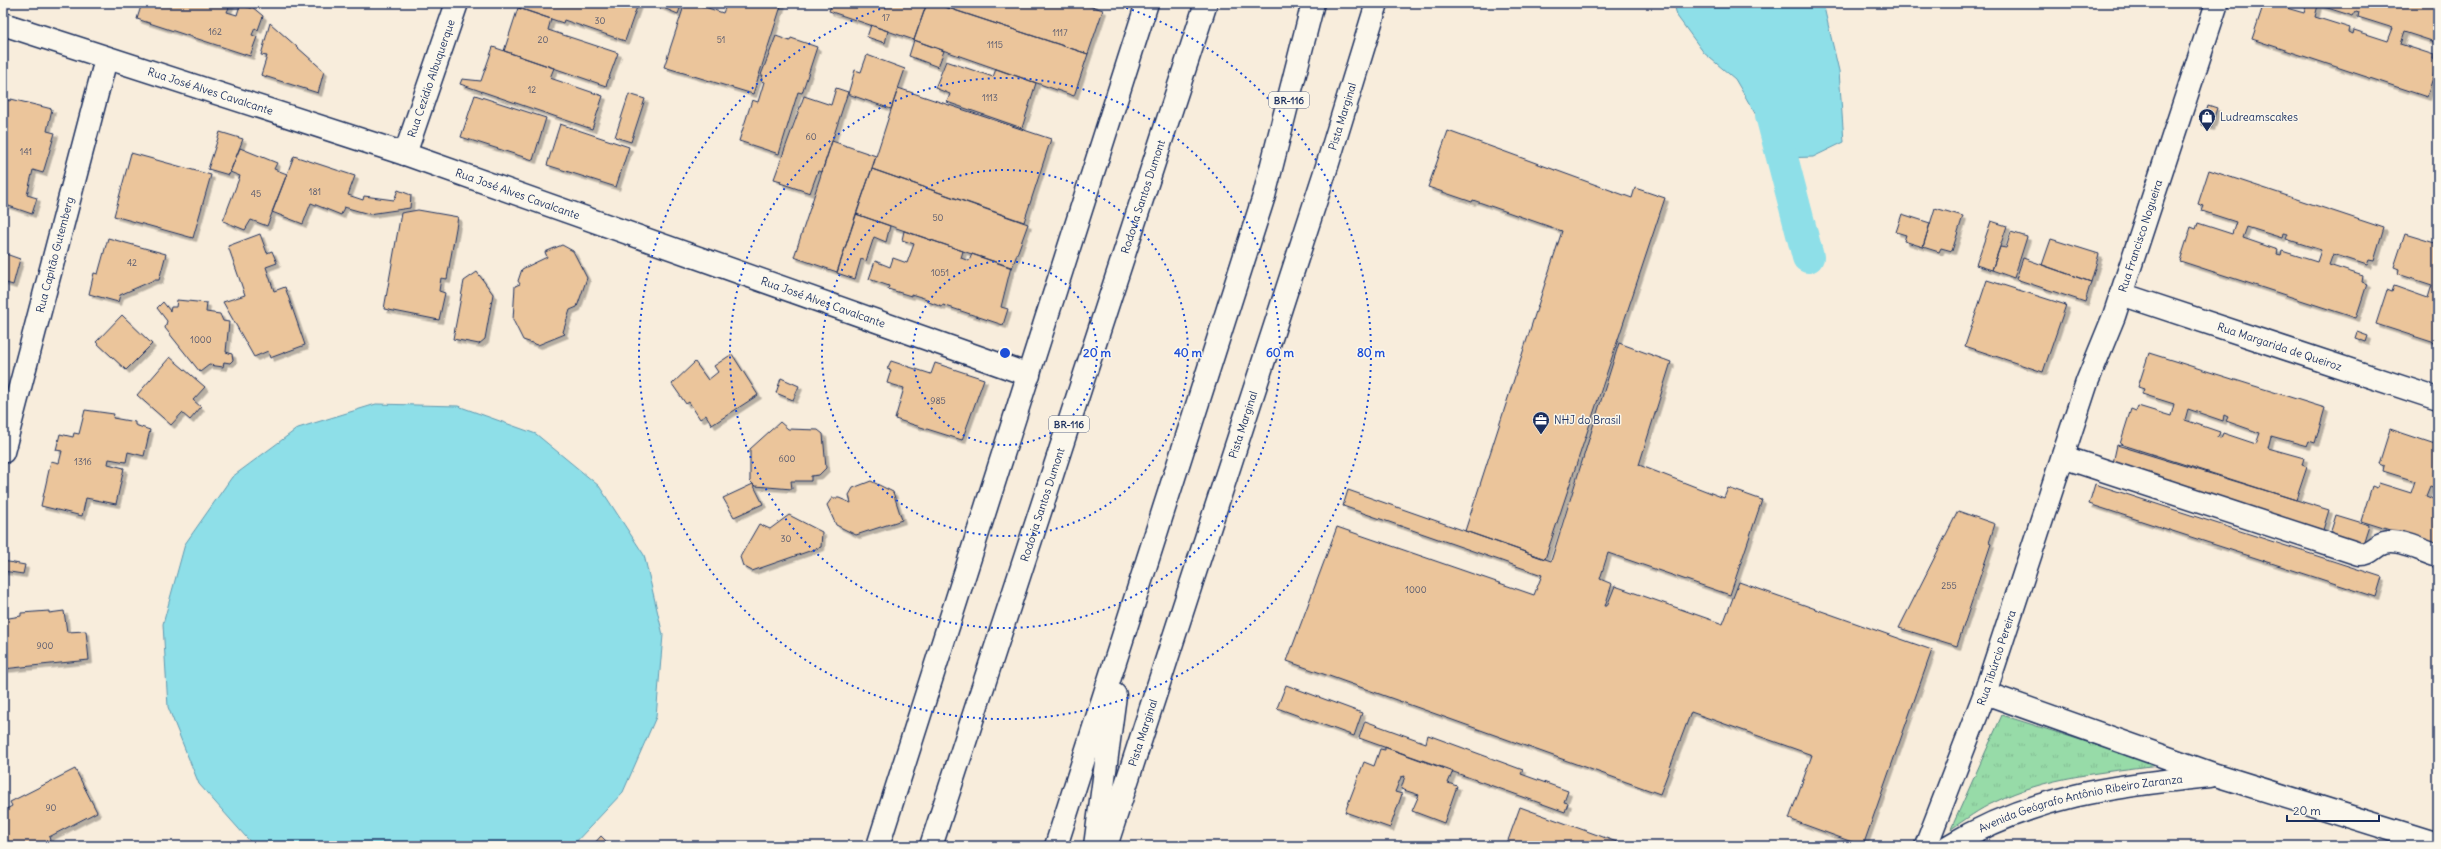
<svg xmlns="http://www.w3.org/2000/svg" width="2441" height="849" viewBox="0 0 2441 849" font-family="Delius,sans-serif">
<defs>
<pattern id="grass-tufts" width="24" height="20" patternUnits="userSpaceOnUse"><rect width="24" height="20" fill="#97dba8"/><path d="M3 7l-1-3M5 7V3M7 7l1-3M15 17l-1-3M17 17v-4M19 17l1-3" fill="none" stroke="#82bc93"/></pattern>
<filter id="shadow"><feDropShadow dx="3.5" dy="3.5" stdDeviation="0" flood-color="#0004"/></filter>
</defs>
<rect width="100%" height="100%" fill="#f8eddc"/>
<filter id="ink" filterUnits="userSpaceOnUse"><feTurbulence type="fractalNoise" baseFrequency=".025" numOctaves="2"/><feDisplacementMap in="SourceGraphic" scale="8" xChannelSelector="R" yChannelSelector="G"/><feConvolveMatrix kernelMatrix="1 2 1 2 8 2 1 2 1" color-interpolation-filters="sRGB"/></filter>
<g filter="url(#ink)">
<path fill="url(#grass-tufts)" stroke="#598583" d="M 2002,715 L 2159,765 C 2104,772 2045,777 1995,802 C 1979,809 1965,820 1951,829 Z"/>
<path fill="#8edfe8" stroke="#6099b1" d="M 1674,3 L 1823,3 L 1839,71 L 1844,142 L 1813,157 L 1781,158 L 1735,79 L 1704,53 L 1677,16 Z
M 376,404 L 458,406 L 536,434 L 599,486 L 644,555 L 663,635 L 656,717 L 623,792 L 572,846 L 254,846 L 199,784 L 168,707 L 163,624 L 185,544 L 232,477 L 298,428 Z"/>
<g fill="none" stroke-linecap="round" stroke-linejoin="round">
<path stroke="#8edfe8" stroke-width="32" d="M 1771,115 L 1808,257"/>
</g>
<path fill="#ebc59b" stroke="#1b2f5e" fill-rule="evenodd" filter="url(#shadow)" d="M 142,3 L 231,3 L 227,12 L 237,15 L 240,5 L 251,8 L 251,6 L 263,16 L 258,30 L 255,28 L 252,35 L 257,37 L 250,56 L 137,19 Z
M 521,3 L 635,3 L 638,4 L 625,41 L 564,20 L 563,23 L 519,8 Z
M 651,3 L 682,3 L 678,14 Z
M 685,3 L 699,3 L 699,5 L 723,13 L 727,3 L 782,3 L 753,94 L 664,67 Z
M 832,3 L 927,3 L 914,40 L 829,11 Z
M 927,3 L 933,3 L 1088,54 L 1074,96 L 914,40 Z
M 933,3 L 1082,3 L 1103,10 L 1088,54 Z
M 1082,3 L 1094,3 L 1093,7 Z
M 2269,3 L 2304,13 L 2307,3 L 2438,3 L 2438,43 L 2404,32 L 2400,44 L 2434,55 L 2433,59 L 2438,61 L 2427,97 L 2252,39 L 2263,6 L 2268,7 ZM 2318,5 L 2353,16 L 2356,11 L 2359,12 L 2358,17 L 2393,28 L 2388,41 L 2354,30 L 2353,34 L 2349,32 L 2350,28 L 2315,17 Z
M 518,8 L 551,19 L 548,30 L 618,53 L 606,86 L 504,51 Z
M 270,23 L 324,71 L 318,93 L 261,75 L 267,56 L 261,55 Z
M 871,25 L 888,31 L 885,43 L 867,37 Z
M 776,36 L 790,41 L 791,38 L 817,47 L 802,93 L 798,92 L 779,154 L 739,141 L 752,100 L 758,102 L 764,82 L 761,81 L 763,75 L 761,75 Z
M 914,40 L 944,51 L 938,67 L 909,56 Z
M 493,47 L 554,68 L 550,78 L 603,96 L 592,129 L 460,84 L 462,79 L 481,81 Z
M 867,55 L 905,69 L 891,109 L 848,94 L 855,70 L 861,72 Z
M 946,61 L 993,77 L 996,69 L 1036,83 L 1022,128 L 947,102 L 950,94 L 935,88 Z
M 836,88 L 848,92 L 822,172 L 818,171 L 810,193 L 780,183 L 781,181 L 774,179 L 804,96 L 831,105 Z
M 898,88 L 1051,139 L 1024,222 L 872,169 Z
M 629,94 L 645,99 L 631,142 L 615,137 Z
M 475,95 L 546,118 L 533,160 L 461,137 Z
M 3,99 L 10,101 L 11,99 L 52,109 L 47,131 L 55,133 L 43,173 L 33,170 L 27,195 L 37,198 L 32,214 L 3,204 Z
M 2208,105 L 2217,108 L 2211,127 L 2202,125 Z
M 560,124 L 629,147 L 616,187 L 547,165 Z
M 1448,131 L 1632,198 L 1635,188 L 1665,198 L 1545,559 L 1465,531 L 1562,231 L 1473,200 L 1472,202 L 1428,187 Z
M 220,132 L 243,139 L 229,175 L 208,169 Z
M 832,141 L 876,156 L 837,272 L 794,257 Z
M 240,148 L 277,163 L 274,169 L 287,174 L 267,226 L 251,220 L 245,230 L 223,221 L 240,176 L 230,172 Z
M 131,153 L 211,175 L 193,238 L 114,216 Z
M 294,156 L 355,176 L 348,195 L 363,200 L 364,196 L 394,200 L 398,190 L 411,195 L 410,208 L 369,214 L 344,207 L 341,215 L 311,203 L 303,224 L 272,212 Z
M 872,169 L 1028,224 L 1012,268 L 856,214 Z
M 2209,170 L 2384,228 L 2374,261 L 2369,260 L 2367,265 L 2333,254 L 2329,265 L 2363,276 L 2362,282 L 2367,284 L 2356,318 L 2180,261 L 2191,227 L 2196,229 L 2198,223 L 2232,234 L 2236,222 L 2202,211 L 2204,206 L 2198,204 ZM 2247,227 L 2282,238 L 2283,233 L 2288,234 L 2286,239 L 2321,250 L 2317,262 L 2282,251 L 2281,255 L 2277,254 L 2278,250 L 2243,238 Z
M 1935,208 L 1963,216 L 1952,251 L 1941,248 L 1939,252 L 1923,247 Z
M 418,210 L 458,217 L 447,279 L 441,278 L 439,291 L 445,293 L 439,320 L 384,309 L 401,213 Z
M 856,214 L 890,226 L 886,242 L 874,237 L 866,261 L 861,259 L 855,279 L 837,273 Z
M 1902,214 L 1930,223 L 1923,247 L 1904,241 L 1906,235 L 1896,232 Z
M 1991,221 L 2007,226 L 1992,270 L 1976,265 Z
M 904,231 L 963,251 L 961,258 L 969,261 L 972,254 L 1011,267 L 1001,307 L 1008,309 L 1003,325 L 943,305 L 942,307 L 926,301 L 927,299 L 911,294 L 911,296 L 888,289 L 889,286 L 869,279 L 875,261 L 890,267 L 893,258 L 907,263 L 914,244 L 902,240 Z
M 2011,232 L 2027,237 L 2014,278 L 1992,270 L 2000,247 L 2006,248 Z
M 260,234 L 267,253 L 272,251 L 277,263 L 266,267 L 274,291 L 285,287 L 305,345 L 270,358 L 268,351 L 254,357 L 223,302 L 245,295 L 228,246 Z
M 2405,234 L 2438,244 L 2438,344 L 2376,324 L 2387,290 L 2392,292 L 2394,286 L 2428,298 L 2432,285 L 2398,274 L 2399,269 L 2394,267 Z
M 108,238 L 166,254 L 159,280 L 154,280 L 120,295 L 118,302 L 89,294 L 94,273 L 98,274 Z
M 2051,239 L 2099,254 L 2091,282 L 2042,265 Z
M 562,245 L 573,251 L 587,278 L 577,307 L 570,310 L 563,332 L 565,334 L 538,345 L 523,340 L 513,320 L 515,286 L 520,284 L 518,281 L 522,269 L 547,257 L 545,252 Z
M 3,253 L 20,259 L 13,285 L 3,282 Z
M 2023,258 L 2091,282 L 2085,302 L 2016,279 Z
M 477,272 L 493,294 L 485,339 L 479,344 L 453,339 L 464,281 Z
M 1987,280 L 2066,305 L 2043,372 L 1965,346 Z
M 177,300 L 207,303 L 206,312 L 220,314 L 223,321 L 229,322 L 226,352 L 232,354 L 233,360 L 230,363 L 224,362 L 223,367 L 209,365 L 200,372 L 165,328 L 167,321 L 157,308 L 163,302 L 170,311 L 171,307 L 176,307 Z
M 122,315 L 152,344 L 126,370 L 96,342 Z
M 2357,332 L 2368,336 L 2366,342 L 2355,338 Z
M 1619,343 L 1671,362 L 1639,465 L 1724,498 L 1728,488 L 1762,500 L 1730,595 L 1608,553 L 1600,579 L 1612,584 L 1605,606 L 1607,606 L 1615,586 L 1723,624 L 1739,582 L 1932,650 L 1863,846 L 1789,819 L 1812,755 L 1691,712 L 1660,794 L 1287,661 L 1337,527 L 1534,595 L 1542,575 L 1343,506 L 1348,490 L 1551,561 Z
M 2149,353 L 2325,408 L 2315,443 L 2309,441 L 2307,446 L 2271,436 L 2268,448 L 2304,458 L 2302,465 L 2307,467 L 2296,500 L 2120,444 L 2131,409 L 2136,411 L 2138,406 L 2171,416 L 2174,404 L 2142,394 L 2144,389 L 2138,387 ZM 2188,409 L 2223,421 L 2224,415 L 2228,417 L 2226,421 L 2260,433 L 2256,444 L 2223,433 L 2221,438 L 2218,437 L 2220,432 L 2185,420 Z
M 732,354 L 758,395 L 712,425 L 706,415 L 700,419 L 689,402 L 686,404 L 672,384 L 695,362 L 708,380 L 718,372 L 714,366 Z
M 170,357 L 205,387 L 193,400 L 201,407 L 190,420 L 182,413 L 171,425 L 137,395 Z
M 891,361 L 931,374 L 935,363 L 984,379 L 962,440 L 895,419 L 904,388 L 887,383 L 891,370 L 887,369 Z
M 781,378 L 799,386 L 793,400 L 776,393 Z
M 85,410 L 114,414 L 113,418 L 135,422 L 135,425 L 150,430 L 144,456 L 128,452 L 126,462 L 109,459 L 108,464 L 124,468 L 116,504 L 86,498 L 82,516 L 41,506 L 51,461 L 59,463 L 62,451 L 56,450 L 60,434 L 73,437 L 74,433 L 79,434 Z
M 780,422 L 788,429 L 818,430 L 823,434 L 826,468 L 819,475 L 811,476 L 811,481 L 791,481 L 792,489 L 755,486 L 750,481 L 750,449 Z
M 2390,429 L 2438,445 L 2438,489 L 2430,486 L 2426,496 L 2438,501 L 2438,545 L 2361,521 L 2372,486 L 2377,488 L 2379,483 L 2411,493 L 2415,481 L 2383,471 L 2384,466 L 2379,464 Z
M 2117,445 L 2329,510 L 2323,530 L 2113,463 Z
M 871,481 L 893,492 L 902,520 L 856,535 L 836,525 L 827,505 L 832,498 L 839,498 L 851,503 L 849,495 L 853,488 Z
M 753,484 L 763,504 L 734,517 L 723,498 Z
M 2095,484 L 2382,577 L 2376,597 L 2089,504 Z
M 1958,511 L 1995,524 L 1989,543 L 1991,544 L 1957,646 L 1899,628 Z
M 789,515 L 822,532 L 821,547 L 752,571 L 743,566 L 740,557 L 759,524 L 770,529 Z
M 2336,515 L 2369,525 L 2363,544 L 2330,534 Z
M 3,561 L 25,565 L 23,574 L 3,571 Z
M 49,611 L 49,613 L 64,611 L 67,632 L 86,631 L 89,660 L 3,669 L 3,619 L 21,616 L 21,613 Z
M 1286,685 L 1362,713 L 1354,736 L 1277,708 Z
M 1365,721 L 1426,743 L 1428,735 L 1523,770 L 1521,774 L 1568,791 L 1564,802 L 1568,803 L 1565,812 L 1359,738 Z
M 1385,747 L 1453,771 L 1448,783 L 1457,786 L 1444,823 L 1412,811 L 1419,795 L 1401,789 L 1405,776 L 1401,777 L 1395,792 L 1402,794 L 1390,828 L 1345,812 L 1364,762 L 1374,766 L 1380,749 L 1385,750 Z
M 75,769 L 97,812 L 49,837 L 50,840 L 37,846 L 4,846 L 3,811 L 12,806 L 10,802 Z
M 1520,807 L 1628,846 L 1506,846 Z
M 601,836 L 611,846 L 592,846 Z"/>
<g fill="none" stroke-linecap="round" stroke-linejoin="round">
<g stroke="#1b2f5e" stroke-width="25">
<g id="minor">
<path id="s1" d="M 3,24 L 405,154 L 1029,375"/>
<path id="s2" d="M 405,154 L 457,3"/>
<path id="s3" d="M 2121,294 L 2438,399"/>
<path id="s4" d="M 3,452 L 106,59"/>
<path d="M 2063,457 L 2359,554 C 2371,555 2373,546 2384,543 C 2399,538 2423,552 2438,556"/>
<path d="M 1985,693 L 2216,775 L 2438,844"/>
<path id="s5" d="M 1926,846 L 1985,693 L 2087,382 L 2114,316 L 2217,3"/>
<path id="s6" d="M 1949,846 C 2030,796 2118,785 2210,776"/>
</g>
</g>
<g stroke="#1b2f5e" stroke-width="25">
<g id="major">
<path d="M 878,846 L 1147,3"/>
<path id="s7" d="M 1106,846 L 1327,166 L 1377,3"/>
</g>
</g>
<g stroke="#1b2f5e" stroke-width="25">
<g id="highway">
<path id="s8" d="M 931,846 L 1206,3"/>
<path d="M 1056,846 L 1264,196 L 1313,3"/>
<path d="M 1095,846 L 1115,695"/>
</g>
</g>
<use href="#minor" stroke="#fbf7ec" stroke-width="22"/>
<use href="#major" stroke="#fbf7ec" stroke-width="22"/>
<use href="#highway" stroke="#fbf7ec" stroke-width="22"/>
</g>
</g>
<g fill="none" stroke="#1d4ed8" stroke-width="2" stroke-dasharray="2 4">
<circle cx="1005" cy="353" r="92"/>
<circle cx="1005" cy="353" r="183"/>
<circle cx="1005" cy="353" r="275"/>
<path d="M1115 4A366 366 0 1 1 895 4"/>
</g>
<defs>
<g id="shop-pin" transform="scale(0.9)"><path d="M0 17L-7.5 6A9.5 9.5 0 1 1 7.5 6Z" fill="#1b2f5e" stroke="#fbf7ec"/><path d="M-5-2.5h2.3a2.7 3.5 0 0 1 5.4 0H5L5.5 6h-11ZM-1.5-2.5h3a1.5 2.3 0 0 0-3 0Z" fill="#fff"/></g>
<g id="office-pin" transform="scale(0.9)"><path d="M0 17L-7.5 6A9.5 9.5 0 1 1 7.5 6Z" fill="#1b2f5e" stroke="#fbf7ec"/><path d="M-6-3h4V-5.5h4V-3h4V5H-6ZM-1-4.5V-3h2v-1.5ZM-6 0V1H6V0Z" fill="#fff"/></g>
</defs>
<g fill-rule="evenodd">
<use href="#shop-pin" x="2207" y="117"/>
<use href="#office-pin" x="1541" y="420"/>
</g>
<g text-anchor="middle" stroke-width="3" stroke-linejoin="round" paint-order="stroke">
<g font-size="9" fill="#4f546d">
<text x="886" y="21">17</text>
<text x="600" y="24">30</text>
<text x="215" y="35">162</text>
<text x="1060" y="36">1117</text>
<text x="543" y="43">20</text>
<text x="721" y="43">51</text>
<text x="995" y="48">1115</text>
<text x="532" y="93">12</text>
<text x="990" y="101">1113</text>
<text x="811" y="140">60</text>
<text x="26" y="155">141</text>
<text x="315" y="195">181</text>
<text x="256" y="197">45</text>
<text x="938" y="221">50</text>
<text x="132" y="266">42</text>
<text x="940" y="276">1051</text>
<text x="201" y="343">1000</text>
<text x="938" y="404">985</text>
<text x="787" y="462">600</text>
<text x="83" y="465">1316</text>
<text x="786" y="542">30</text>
<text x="1949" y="589">255</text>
<text x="1416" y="593">1000</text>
<text x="45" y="649">900</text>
<text x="51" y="811">90</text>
</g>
<g fill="#fbf7ec" stroke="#5e6b89" stroke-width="1">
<rect x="1269" y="92" width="40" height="16" rx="3"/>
<rect x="1049" y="416" width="40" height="16" rx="3"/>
</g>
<g font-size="10" font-weight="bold" fill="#1b2f5e">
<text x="1289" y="104">BR-116</text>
<text x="1069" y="428">BR-116</text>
</g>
<g font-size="11" fill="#1b2f5e" stroke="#fbf7ec">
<text dy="4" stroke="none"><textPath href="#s2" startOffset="80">Rua Cezídio Albuquerque</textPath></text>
<text dy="4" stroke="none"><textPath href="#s1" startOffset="218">Rua José Alves Cavalcante</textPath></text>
<text dy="4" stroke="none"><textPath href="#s7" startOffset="767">Pista Marginal</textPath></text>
<text dy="4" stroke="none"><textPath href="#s1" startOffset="542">Rua José Alves Cavalcante</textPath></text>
<text dy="4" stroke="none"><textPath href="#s8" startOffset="683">Rodovia Santos Dumont</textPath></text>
<text dy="4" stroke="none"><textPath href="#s5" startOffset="647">Rua Francisco Nogueira</textPath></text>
<text dy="4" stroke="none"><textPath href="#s4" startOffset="204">Rua Capitão Gutemberg</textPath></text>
<text dy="4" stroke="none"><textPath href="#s1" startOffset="866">Rua José Alves Cavalcante</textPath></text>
<text dy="4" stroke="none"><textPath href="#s3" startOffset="167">Rua Margarida de Queiroz</textPath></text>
<text dy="4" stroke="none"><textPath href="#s7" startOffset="443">Pista Marginal</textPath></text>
<text dy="4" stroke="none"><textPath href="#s8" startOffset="359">Rodovia Santos Dumont</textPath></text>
<text dy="4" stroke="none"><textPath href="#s5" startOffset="201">Rua Tibúrcio Pereira</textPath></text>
<text dy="4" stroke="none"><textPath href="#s7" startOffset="119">Pista Marginal</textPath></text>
<text dy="4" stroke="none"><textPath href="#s6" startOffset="140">Avenida Geógrafo Antônio Ribeiro Zaranza</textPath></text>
</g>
<g font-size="11" fill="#1b2f5e" stroke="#fbf7ec" text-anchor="start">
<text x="2220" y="121">Ludreamscakes</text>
<text x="1554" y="424">NHJ do Brasil</text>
</g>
</g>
<circle cx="1005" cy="353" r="6" fill="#1d4ed8" stroke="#fbf7ec" stroke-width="2"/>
<g font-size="12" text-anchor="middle" font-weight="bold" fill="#1d4ed8" stroke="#fbf7ec" stroke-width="3" stroke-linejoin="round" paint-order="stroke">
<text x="1097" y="357">20 m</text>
<text x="1188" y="357">40 m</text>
<text x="1280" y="357">60 m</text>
<text x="1371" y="357">80 m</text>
</g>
<rect width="2441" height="849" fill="none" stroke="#fbf7ec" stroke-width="16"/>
<rect x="8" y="8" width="2425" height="833" fill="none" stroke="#1b2f5e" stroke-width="1.5" filter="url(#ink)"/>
<path d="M2287 815v6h92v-6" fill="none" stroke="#1b2f5e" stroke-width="2"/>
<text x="2293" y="815" font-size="12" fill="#1b2f5e" stroke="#fbf7ec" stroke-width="3" paint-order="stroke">20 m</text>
</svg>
